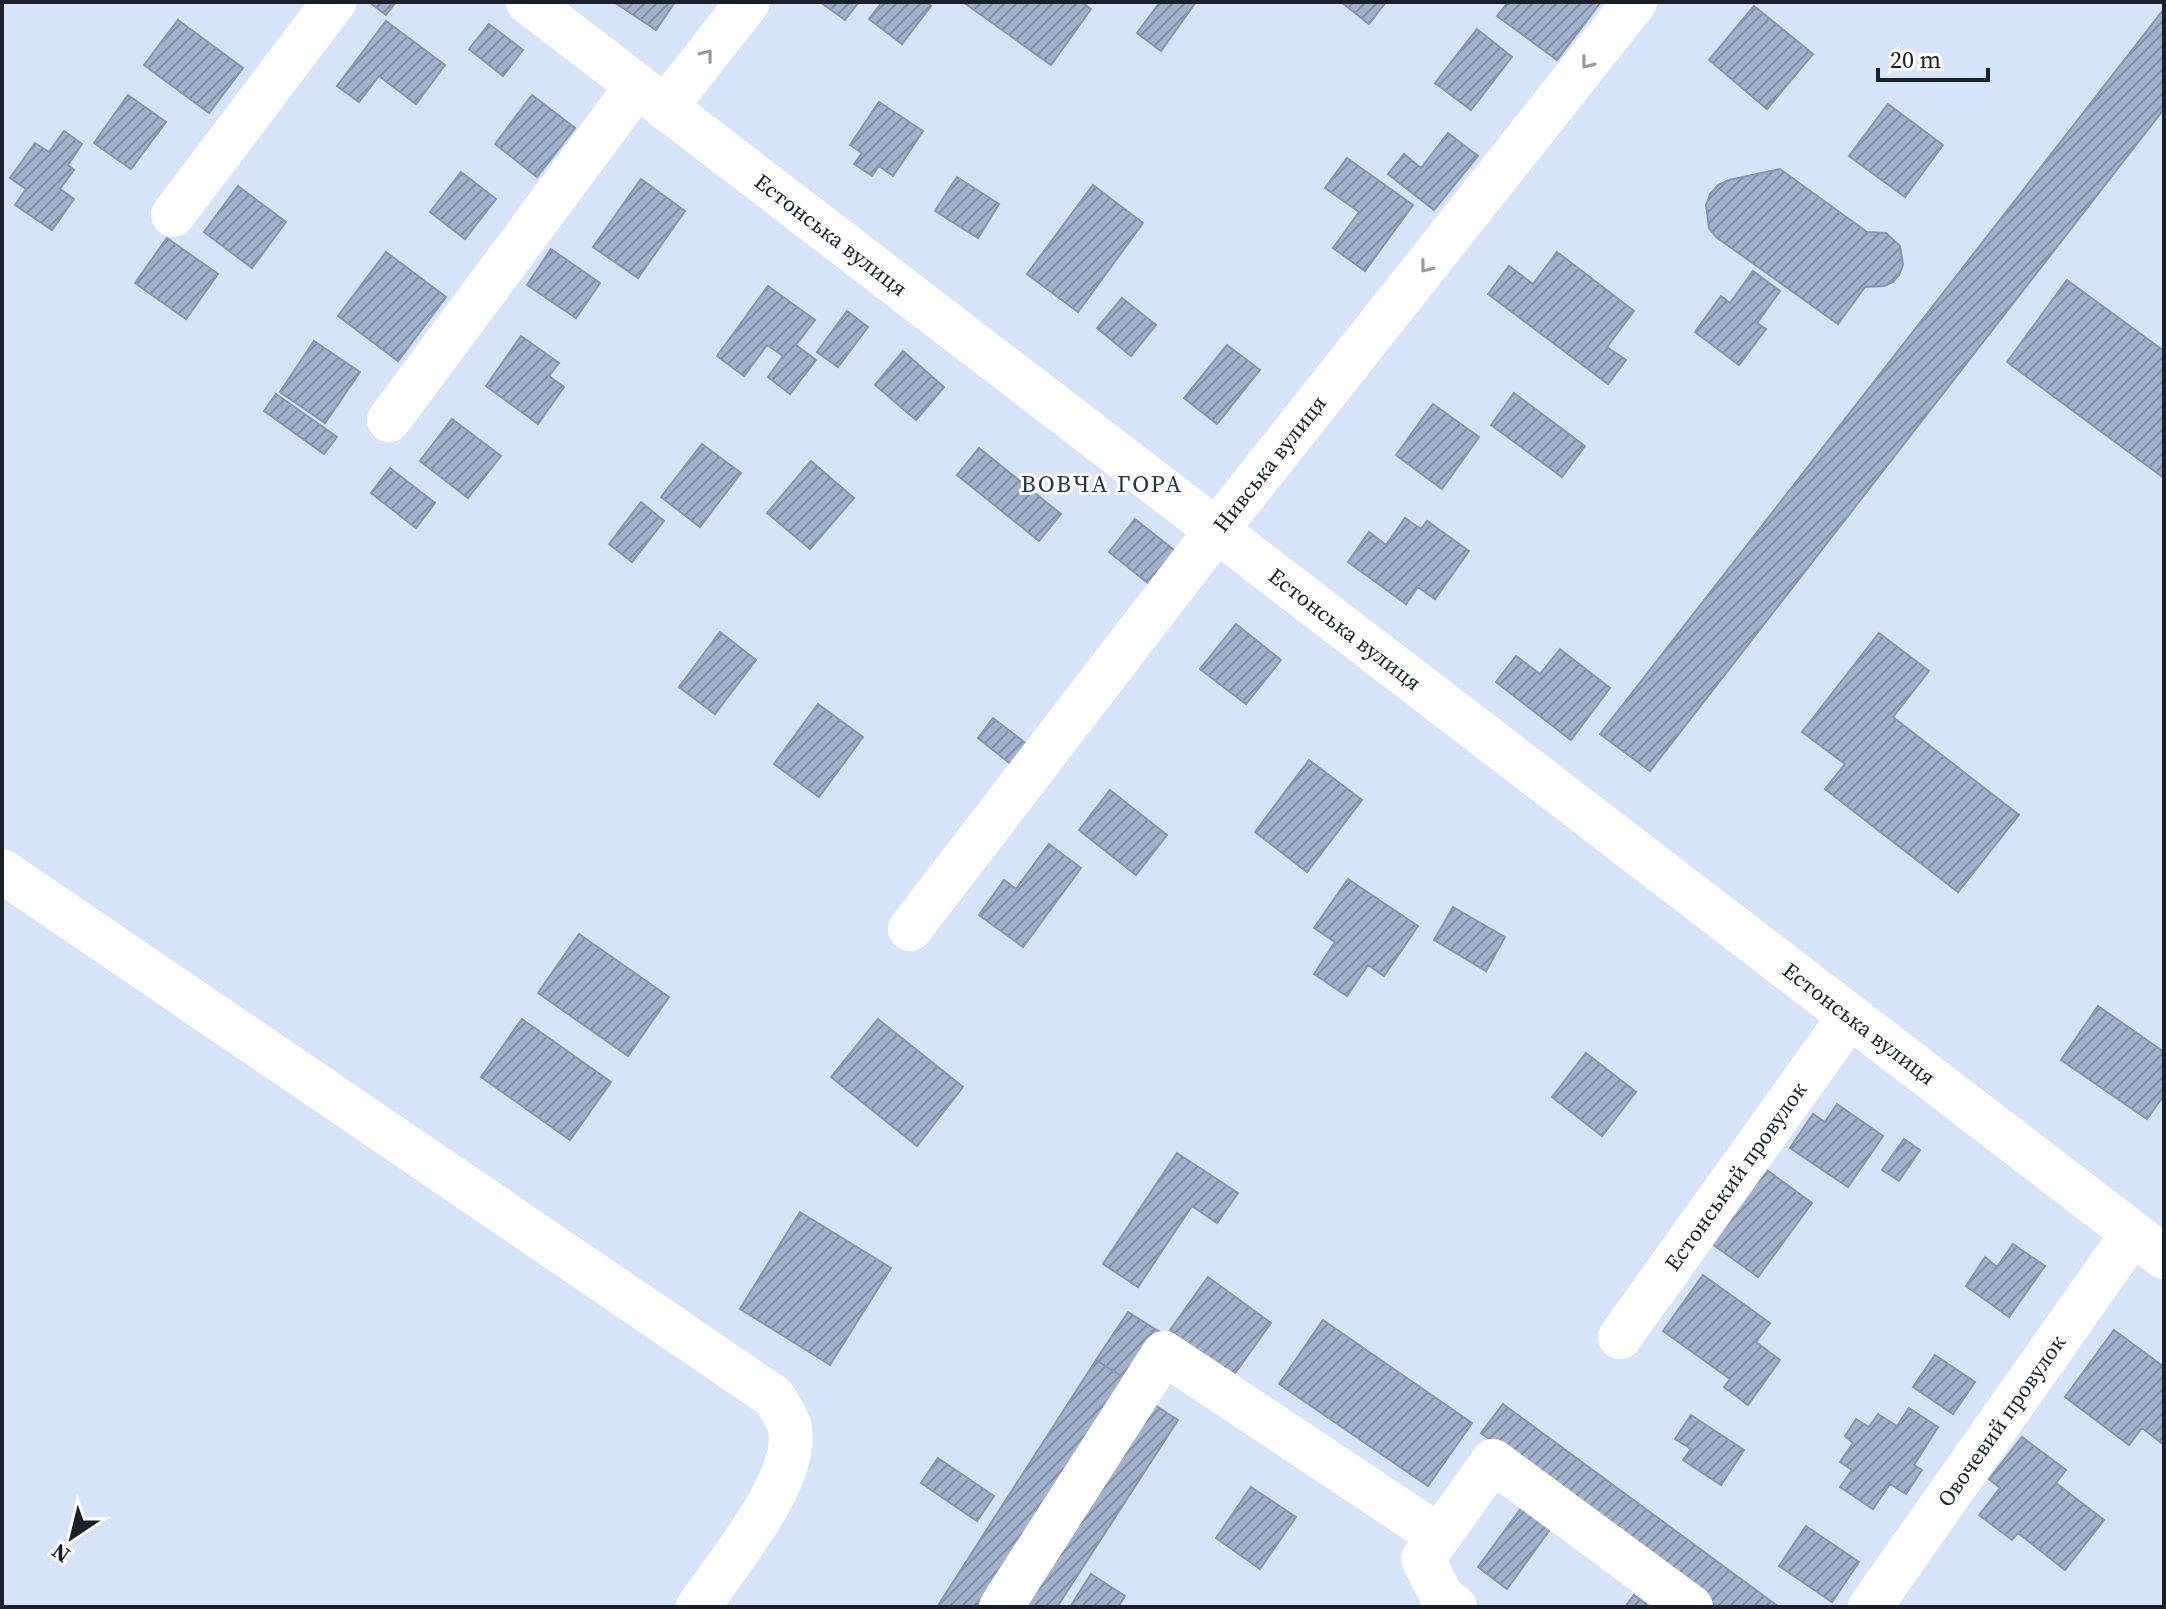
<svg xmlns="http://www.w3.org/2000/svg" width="2166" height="1609" viewBox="0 0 2166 1609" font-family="'Source Serif 4',serif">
<defs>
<pattern id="building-hatch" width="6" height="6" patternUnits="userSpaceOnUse" patternTransform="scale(2)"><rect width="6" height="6" fill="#a1b2cc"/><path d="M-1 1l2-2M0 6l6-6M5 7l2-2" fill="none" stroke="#8290a6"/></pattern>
</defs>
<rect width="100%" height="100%" fill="#d6e4fa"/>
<path fill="url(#building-hatch)" stroke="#8696b0" stroke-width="2" d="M 369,2 L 396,2 L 386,15 Z
M 614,2 L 675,2 L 656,30 Z
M 820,2 L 859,2 L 845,20 Z
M 882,2 L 926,2 L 931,6 L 902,44 L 869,19 Z
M 963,2 L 1081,2 L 1091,9 L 1051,65 Z
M 1160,2 L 1196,2 L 1161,51 L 1137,33 Z
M 1341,2 L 1386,2 L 1369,24 Z
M 1508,2 L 1599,2 L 1600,3 L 1557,60 L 1497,16 Z
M 1754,6 L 1813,54 L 1767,109 L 1709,60 Z
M 2164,9 L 2164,109 L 1650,771 L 1600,734 Z
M 178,20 L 243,68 L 209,113 L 144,65 Z
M 386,21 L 445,65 L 416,104 L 379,76 L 359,102 L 337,86 Z
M 489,24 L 523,50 L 503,76 L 469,49 Z
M 1477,29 L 1512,57 L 1471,110 L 1435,83 Z
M 128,95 L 166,122 L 131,169 L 94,143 Z
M 532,95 L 575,128 L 537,177 L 495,144 Z
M 879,102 L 923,131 L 893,176 L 879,166 L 872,176 L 854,164 L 862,153 L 850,145 Z
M 1888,104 L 1943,145 L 1905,197 L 1849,156 Z
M 64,131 L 82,144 L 68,165 L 74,170 L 60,189 L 74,199 L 52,230 L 15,205 L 26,189 L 10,178 L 35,143 L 49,152 Z
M 1448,133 L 1478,156 L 1434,210 L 1388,174 L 1404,154 L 1421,168 Z
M 1347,158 L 1413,205 L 1365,271 L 1333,248 L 1359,212 L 1325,188 Z
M 1780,169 L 1867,232 L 1886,233 L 1900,246 L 1903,265 L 1899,275 L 1893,282 L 1884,286 L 1865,287 L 1838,324 L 1716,237 L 1709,228 L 1706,205 L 1710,194 L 1718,185 L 1729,180 Z
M 461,172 L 496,199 L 465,239 L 430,212 Z
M 957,177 L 999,204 L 978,238 L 935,211 Z
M 641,179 L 685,211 L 638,278 L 593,247 Z
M 1093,185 L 1143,223 L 1078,312 L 1027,274 Z
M 238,186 L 286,222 L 252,268 L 204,232 Z
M 167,238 L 218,274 L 186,319 L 135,283 Z
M 551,249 L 600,283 L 576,318 L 527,285 Z
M 386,252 L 446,297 L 398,361 L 338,316 Z
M 1557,252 L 1634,311 L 1607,347 L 1626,360 L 1608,384 L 1488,294 L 1509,266 L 1533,284 Z
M 1753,271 L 1780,291 L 1757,323 L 1766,329 L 1739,365 L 1695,332 L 1721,296 L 1730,303 Z
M 2067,280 L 2164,351 L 2164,478 L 2007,362 Z
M 768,286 L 815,320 L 796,345 L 816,360 L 790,394 L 768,377 L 783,356 L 767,345 L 744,376 L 717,356 Z
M 1122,298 L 1156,325 L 1131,356 L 1097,328 Z
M 847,311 L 868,327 L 838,367 L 817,352 Z
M 521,336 L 559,363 L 549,376 L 564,387 L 538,424 L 486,386 Z
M 314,341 L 360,372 L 325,423 L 280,392 Z
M 1227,345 L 1260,370 L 1217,424 L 1184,398 Z
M 903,351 L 944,387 L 916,420 L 875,385 Z
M 1514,393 L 1585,446 L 1562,477 L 1491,425 Z
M 276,394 L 337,437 L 324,454 L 264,411 Z
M 1433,404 L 1479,437 L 1442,489 L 1396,455 Z
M 452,419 L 501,456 L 468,498 L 420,461 Z
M 702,444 L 741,473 L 700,527 L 661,497 Z
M 979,448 L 1061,514 L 1039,541 L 957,475 Z
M 811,461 L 854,498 L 810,549 L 767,513 Z
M 390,468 L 435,503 L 416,528 L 371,493 Z
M 641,502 L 664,521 L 632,562 L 609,544 Z
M 1405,518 L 1421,529 L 1427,521 L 1469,551 L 1435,599 L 1418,587 L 1406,604 L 1348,562 L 1369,532 L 1386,545 Z
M 1135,519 L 1184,558 L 1158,591 L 1109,552 Z
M 1236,624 L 1281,660 L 1246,704 L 1200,669 Z
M 720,632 L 756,660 L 715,714 L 679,687 Z
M 1879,633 L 1929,671 L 1893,717 L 2019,815 L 1958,892 L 1825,789 L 1845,764 L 1802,732 Z
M 1560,649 L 1610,688 L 1571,740 L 1496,682 L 1516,656 L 1540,674 Z
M 818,704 L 863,737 L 819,797 L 774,764 Z
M 993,718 L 1028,745 L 1012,765 L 978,738 Z
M 1309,760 L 1362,800 L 1307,872 L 1255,832 Z
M 1110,790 L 1167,835 L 1136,875 L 1079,830 Z
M 1049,844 L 1081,868 L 1023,947 L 979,915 L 1004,880 L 1016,889 Z
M 1348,879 L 1418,926 L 1384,976 L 1368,965 L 1347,996 L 1314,974 L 1335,942 L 1314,928 Z
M 1453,907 L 1505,937 L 1486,971 L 1434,940 Z
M 579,934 L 669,997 L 628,1056 L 538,993 Z
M 2098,1006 L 2164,1052 L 2164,1095 L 2147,1119 L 2061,1060 Z
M 522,1019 L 611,1082 L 570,1140 L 481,1077 Z
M 878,1019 L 963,1087 L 917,1146 L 831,1077 Z
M 1586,1053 L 1636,1092 L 1602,1136 L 1552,1097 Z
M 1837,1104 L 1883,1136 L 1848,1187 L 1790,1148 L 1813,1114 L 1825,1122 Z
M 1904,1139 L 1920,1150 L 1899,1181 L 1882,1170 Z
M 1177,1153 L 1238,1193 L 1217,1223 L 1192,1206 L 1138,1287 L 1103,1264 Z
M 1764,1168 L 1812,1203 L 1758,1277 L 1711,1243 Z
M 800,1212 L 891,1268 L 830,1365 L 740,1309 Z
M 2013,1244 L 2045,1266 L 2009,1317 L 1966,1286 L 1985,1257 L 1997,1267 Z
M 1703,1275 L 1770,1323 L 1756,1342 L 1780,1360 L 1748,1405 L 1724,1387 L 1730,1379 L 1663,1331 Z
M 1208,1277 L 1271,1323 L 1233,1376 L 1170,1330 Z
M 1128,1312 L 1163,1334 L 1123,1377 L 1096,1360 Z
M 1323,1320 L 1472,1423 L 1428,1486 L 1279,1384 Z
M 2114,1330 L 2164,1367 L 2164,1445 L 2142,1428 L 2129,1445 L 2065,1397 Z
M 1935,1355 L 1975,1382 L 1953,1414 L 1913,1387 Z
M 1096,1360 L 1123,1377 L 976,1607 L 937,1607 Z
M 1150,1402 L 1178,1420 L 1057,1607 L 1018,1607 Z
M 1503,1404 L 1779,1607 L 1717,1607 L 1481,1433 Z
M 1909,1408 L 1938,1427 L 1914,1465 L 1922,1470 L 1906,1494 L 1890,1484 L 1873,1509 L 1840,1487 L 1852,1470 L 1840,1462 L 1853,1443 L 1845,1436 L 1856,1419 L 1869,1427 L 1878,1414 L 1897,1426 Z
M 1691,1415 L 1744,1450 L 1721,1485 L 1683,1460 L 1691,1449 L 1675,1439 Z
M 2022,1437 L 2066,1470 L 2056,1483 L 2104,1520 L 2065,1570 L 2018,1533 L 2012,1540 L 1979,1515 L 2000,1488 L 1989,1479 Z
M 938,1458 L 994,1496 L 977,1521 L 921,1483 Z
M 1251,1487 L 1296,1517 L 1260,1569 L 1216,1538 Z
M 1530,1496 L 1559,1517 L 1507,1589 L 1478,1567 Z
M 1806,1526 L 1859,1562 L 1832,1602 L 1779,1566 Z
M 1091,1574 L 1125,1596 L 1118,1607 L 1070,1607 Z
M 1634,1595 L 1650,1607 L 1625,1607 Z"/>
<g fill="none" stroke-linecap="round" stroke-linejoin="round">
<g stroke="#fff" stroke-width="44">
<path id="s1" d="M 528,2 L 2164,1257"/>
<path d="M 665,108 L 748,2"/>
<path d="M 173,215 L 334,2"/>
<path d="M 389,420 L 637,86"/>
<path d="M 2,871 L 774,1397 C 779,1407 789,1419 790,1430 C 799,1479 726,1566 698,1607"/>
<path id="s2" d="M 910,929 L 1226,518 L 1635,2"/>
<path id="s3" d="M 1620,1337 L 1850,1016"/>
<path d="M 1001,1607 L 1164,1353 L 1439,1536"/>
<path d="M 1455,1607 L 1442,1597 L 1423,1559 L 1493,1461 L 1691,1607"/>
<path id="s4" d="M 1870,1607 L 2133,1233"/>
</g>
</g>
<defs><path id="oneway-chevron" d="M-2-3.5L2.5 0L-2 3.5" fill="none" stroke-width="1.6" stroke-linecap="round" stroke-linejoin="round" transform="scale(2)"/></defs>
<g stroke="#989b9f">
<use href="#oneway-chevron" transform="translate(707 55) rotate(-52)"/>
<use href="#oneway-chevron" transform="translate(1587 63) rotate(128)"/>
<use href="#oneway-chevron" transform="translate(1426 267) rotate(128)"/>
</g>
<g text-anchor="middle" stroke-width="6" stroke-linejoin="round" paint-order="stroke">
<g font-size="22" fill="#1a202a" stroke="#fff">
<text dy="8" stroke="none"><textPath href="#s1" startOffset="382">Естонська вулиця</textPath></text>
<text dy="8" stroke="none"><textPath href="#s2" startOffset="588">Нивська вулиця</textPath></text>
<text dy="8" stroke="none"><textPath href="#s1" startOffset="1030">Естонська вулиця</textPath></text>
<text dy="8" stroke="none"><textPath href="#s1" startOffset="1678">Естонська вулиця</textPath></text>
<text dy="8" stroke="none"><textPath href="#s3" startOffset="198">Естонський провулок</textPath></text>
<text dy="8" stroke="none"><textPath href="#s4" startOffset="228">Овочевий провулок</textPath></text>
</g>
<g font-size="24" letter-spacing="2" fill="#29374c" stroke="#fff">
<text x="1102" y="492">ВОВЧА ГОРА</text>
</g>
</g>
<rect width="2166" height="1609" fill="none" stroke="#1a202a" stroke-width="8"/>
<g transform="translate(72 1537) rotate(215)" stroke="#ffffff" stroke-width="6" paint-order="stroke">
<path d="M0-6L14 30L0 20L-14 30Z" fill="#1a202a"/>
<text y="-12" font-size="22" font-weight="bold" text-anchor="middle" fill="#1a202a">N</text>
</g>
<path d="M1878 68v12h110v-12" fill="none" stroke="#1a202a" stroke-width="4"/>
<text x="1890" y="68" font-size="24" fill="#1a202a" stroke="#ffffff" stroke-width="6" paint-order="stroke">20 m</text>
</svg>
